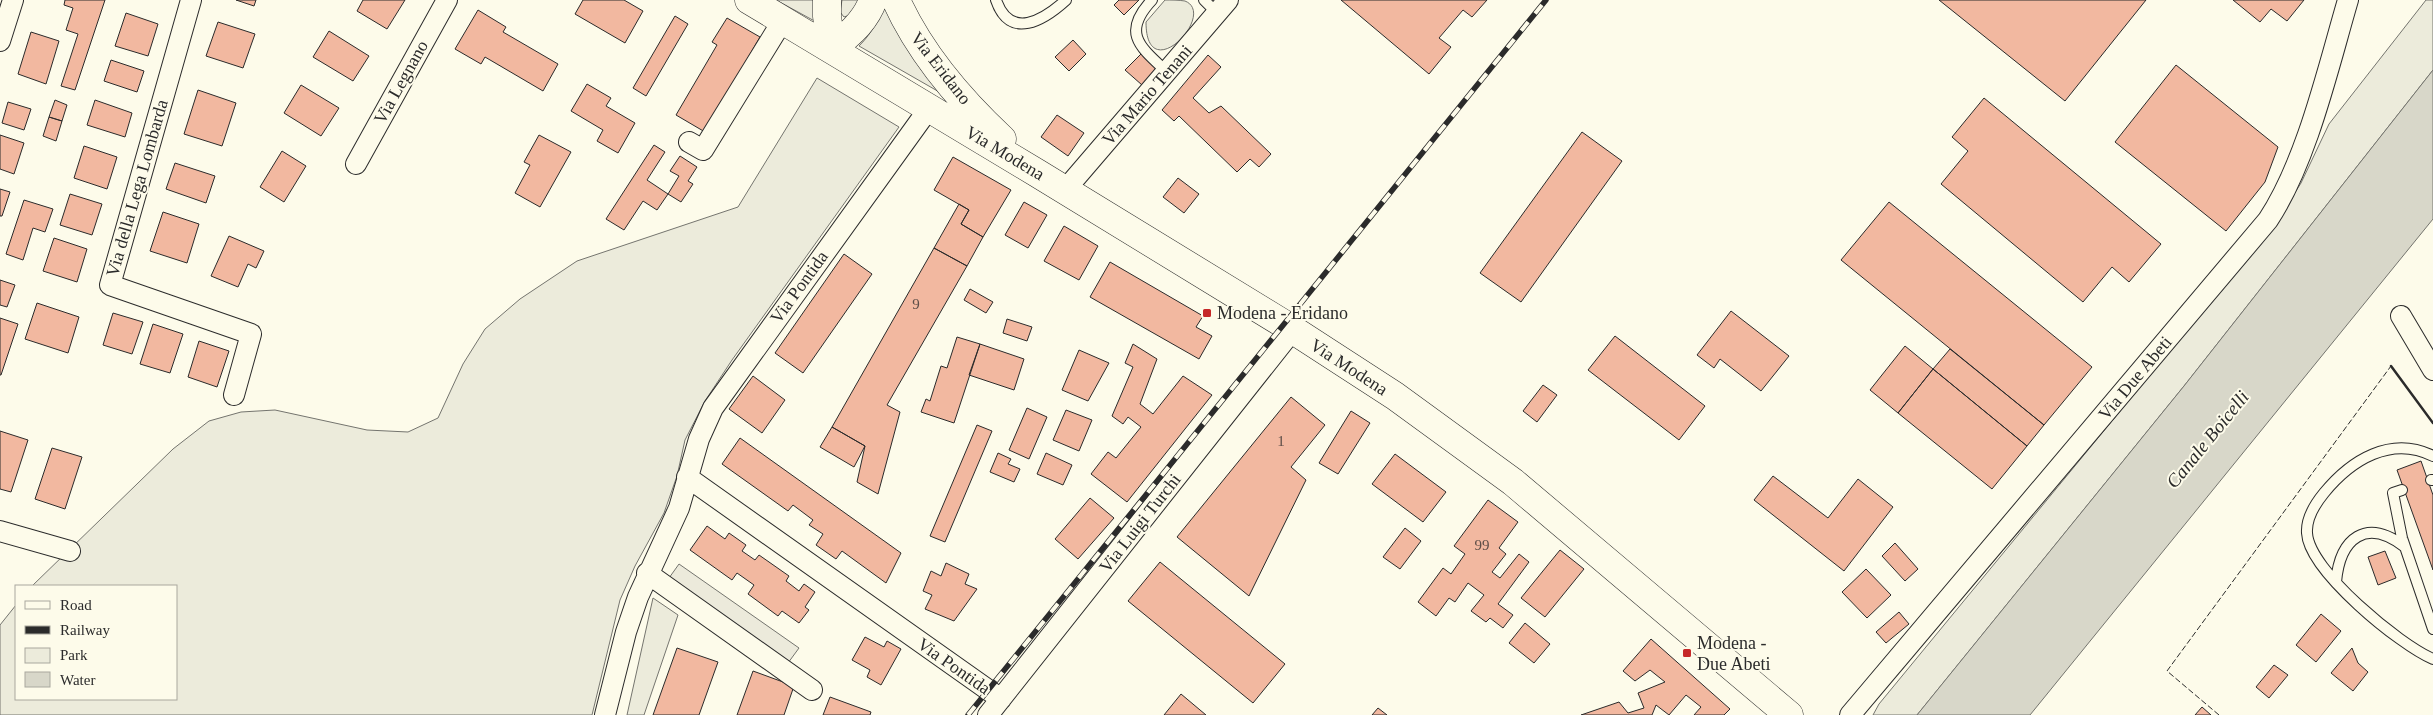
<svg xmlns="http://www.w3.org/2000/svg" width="2433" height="715" viewBox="0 0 2433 715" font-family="Georgia,serif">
<rect width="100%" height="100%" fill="#fdfbea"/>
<path fill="#ecebdb" stroke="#74746e" d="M 776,0 L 819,0 L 820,24 Z
M 842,0 L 859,0 L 850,15 L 844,17 L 840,12 Z
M 885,0 L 955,101 L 859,46 C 873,32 879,19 885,0 Z
M 1165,0 C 1171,0 1179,0 1185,1 C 1218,14 1146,90 1146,22 Z
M 2426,0 L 2433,0 L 2433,70 L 2184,386 L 1917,715 L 1873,715 L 1879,704 L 2279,218 L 2301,183 L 2329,124 Z
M 817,78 L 899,127 L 732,360 L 705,401 L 685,440 L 677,476 L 664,513 L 635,566 L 620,600 L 592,715 L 0,715 L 0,625 L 16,605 L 16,699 L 176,699 L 176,586 L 32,586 L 173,449 L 209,421 L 241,412 L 275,410 L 367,430 L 408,432 L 438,418 L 463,364 L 485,329 L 520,299 L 577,261 L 738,207 Z
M 653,598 L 678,615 L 644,715 L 627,715 Z"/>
<path fill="#eceadb" stroke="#74746e" d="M 679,564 L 799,648 L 788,663 L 669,578 Z"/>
<path fill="#d8d7c9" stroke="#74746e" d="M 2433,70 L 2433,219 L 2030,715 L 1917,715 L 2184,386 Z"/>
<path fill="#f2b8a0" stroke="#2b2b2b" d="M 65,0 L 105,0 L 75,90 L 61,86 L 78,34 L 66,30 L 73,8 L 64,5 Z
M 236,0 L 256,0 L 254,6 Z
M 363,0 L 405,0 L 387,29 L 357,11 Z
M 583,0 L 624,0 L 643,11 L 625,43 L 575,14 Z
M 1119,0 L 1139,0 L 1124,15 L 1114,5 Z
M 1341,0 L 1487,0 L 1472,17 L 1463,10 L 1439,38 L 1451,47 L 1429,74 Z
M 1939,0 L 2146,0 L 2065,101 Z
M 2233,0 L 2304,0 L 2287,21 L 2271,9 L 2260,22 Z
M 478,10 L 506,27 L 503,32 L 558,64 L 543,91 L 485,57 L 481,64 L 455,49 Z
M 126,13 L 158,24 L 148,56 L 115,46 Z
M 675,16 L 688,24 L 646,96 L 633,88 Z
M 727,18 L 760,37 L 705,132 L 676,115 L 717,45 L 712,42 Z
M 218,22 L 255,34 L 243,68 L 206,56 Z
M 329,31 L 369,56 L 353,81 L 313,57 Z
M 31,32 L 59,41 L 46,84 L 18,74 Z
M 1073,40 L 1086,54 L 1069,71 L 1055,57 Z
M 1141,54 L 1157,69 L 1142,85 L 1125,70 Z
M 1208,55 L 1221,67 L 1193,98 L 1209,113 L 1221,106 L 1271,154 L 1259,167 L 1250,159 L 1237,172 L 1179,116 L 1174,121 L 1162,110 Z
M 111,60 L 144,71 L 137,92 L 104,81 Z
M 2176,65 L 2278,147 L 2265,182 L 2226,231 L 2115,142 Z
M 587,84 L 611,98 L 606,106 L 635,123 L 618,153 L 597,141 L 603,130 L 571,111 Z
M 301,85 L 339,108 L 321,136 L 284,113 Z
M 198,90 L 236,103 L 222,146 L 184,134 Z
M 1984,98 L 2161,244 L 2129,282 L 2112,267 L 2083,302 L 1941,184 L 1968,151 L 1952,137 Z
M 55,100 L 67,105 L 62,121 L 49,117 Z
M 95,100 L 132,113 L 125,137 L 87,125 Z
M 8,102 L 31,109 L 24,130 L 2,123 Z
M 1057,115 L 1084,133 L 1068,156 L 1041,137 Z
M 49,117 L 62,121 L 56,141 L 43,136 Z
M 1582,132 L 1622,161 L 1521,302 L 1480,273 Z
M 0,135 L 24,143 L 14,174 L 0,169 Z
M 539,135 L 571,152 L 540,207 L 515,193 L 530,165 L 524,162 Z
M 654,145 L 665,152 L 647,180 L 668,194 L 657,210 L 643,201 L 624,230 L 606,219 Z
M 84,146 L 117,157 L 107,189 L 74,178 Z
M 282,151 L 306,166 L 284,202 L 260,187 Z
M 680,156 L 697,167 L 688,181 L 693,184 L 681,202 L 668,194 L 679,176 L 670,171 Z
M 953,157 L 1011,190 L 983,237 L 961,224 L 969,210 L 934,190 Z
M 175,163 L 215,176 L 206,203 L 166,189 Z
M 1178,178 L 1199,194 L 1184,213 L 1163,197 Z
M 0,189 L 10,192 L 2,216 L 0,216 Z
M 70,194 L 102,204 L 92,235 L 60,225 Z
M 24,200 L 53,209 L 45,232 L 33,228 L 23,260 L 6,254 Z
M 1024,202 L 1047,215 L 1028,248 L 1005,235 Z
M 1889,202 L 2092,367 L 2044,425 L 1841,260 Z
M 959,204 L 969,210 L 961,224 L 983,237 L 967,266 L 934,248 Z
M 163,212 L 199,224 L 187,263 L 150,251 Z
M 1064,226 L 1098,246 L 1079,280 L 1044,261 Z
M 229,236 L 264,251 L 256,268 L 248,264 L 238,287 L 211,276 Z
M 54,238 L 87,249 L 77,282 L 43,271 Z
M 934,248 L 967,266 L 887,405 L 900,412 L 878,494 L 857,482 L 865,446 L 832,427 Z
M 844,254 L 872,274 L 803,373 L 775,353 Z
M 1110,262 L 1203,316 L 1196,327 L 1212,336 L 1199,359 L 1090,297 Z
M 0,280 L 15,285 L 7,307 L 0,305 Z
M 970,289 L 993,302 L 986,313 L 964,300 Z
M 37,303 L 79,317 L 68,353 L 25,339 Z
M 1731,311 L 1789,356 L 1761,391 L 1720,359 L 1714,368 L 1697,355 Z
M 113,313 L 143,322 L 132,354 L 103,345 Z
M 0,318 L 18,324 L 1,375 L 0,375 Z
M 1007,319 L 1032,327 L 1027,341 L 1003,333 Z
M 153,324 L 183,334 L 170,373 L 140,364 Z
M 1615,336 L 1705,406 L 1679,440 L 1588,370 Z
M 957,337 L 980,344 L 954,423 L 921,412 L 926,399 L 930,401 L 941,366 L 947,368 Z
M 199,341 L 229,351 L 217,387 L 188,377 Z
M 980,344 L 1024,359 L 1014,390 L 969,375 Z
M 1133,344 L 1157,359 L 1140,404 L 1153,414 L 1183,376 L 1212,395 L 1127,502 L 1091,474 L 1108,452 L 1116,458 L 1141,427 L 1128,417 L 1123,424 L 1112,416 L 1133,367 L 1125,363 Z
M 1905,346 L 1933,369 L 1898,413 L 1870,390 Z
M 1950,349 L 2044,425 L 2027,446 L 1933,369 Z
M 1079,350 L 1109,363 L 1088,401 L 1062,390 Z
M 1933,369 L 2027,446 L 1992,489 L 1898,413 Z
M 753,376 L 785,400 L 762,433 L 729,409 Z
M 1543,385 L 1557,395 L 1537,422 L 1523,411 Z
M 1291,397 L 1325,425 L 1291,467 L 1306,480 L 1249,596 L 1177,537 Z
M 1027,408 L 1047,417 L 1029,459 L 1009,450 Z
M 1066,410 L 1092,420 L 1079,451 L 1053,440 Z
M 1351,411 L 1370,423 L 1338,474 L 1319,463 Z
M 977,425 L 992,431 L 945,542 L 930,536 Z
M 832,427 L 865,446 L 854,467 L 820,447 Z
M 0,431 L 28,440 L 11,492 L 0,489 Z
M 740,438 L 901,553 L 886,583 L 842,551 L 836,559 L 816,545 L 823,534 L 809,525 L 813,520 L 793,505 L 788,511 L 722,464 Z
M 52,448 L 82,457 L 65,509 L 35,499 Z
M 998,453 L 1011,459 L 1008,464 L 1020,469 L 1014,482 L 990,472 Z
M 1046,453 L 1072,465 L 1063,485 L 1037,474 Z
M 1395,454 L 1446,492 L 1423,522 L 1372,484 Z
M 2421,461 L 2433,495 L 2433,570 L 2397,470 Z
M 1773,476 L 1828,518 L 1858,479 L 1893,507 L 1844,571 L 1754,500 Z
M 1090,498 L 1114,518 L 1078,559 L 1055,539 Z
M 1488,500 L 1518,522 L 1499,548 L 1506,554 L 1492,572 L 1500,578 L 1519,554 L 1529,562 L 1498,604 L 1513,615 L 1503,628 L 1490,618 L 1486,622 L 1471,611 L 1484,595 L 1468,583 L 1455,602 L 1449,598 L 1436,616 L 1418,602 L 1443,568 L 1451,574 L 1465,554 L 1454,546 Z
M 707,526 L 725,539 L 729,533 L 746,545 L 742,551 L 755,560 L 759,555 L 789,576 L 786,581 L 799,591 L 804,584 L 815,592 L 805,607 L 809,610 L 799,623 L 782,611 L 778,616 L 748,594 L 754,585 L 737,573 L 732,580 L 690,550 Z
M 1405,528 L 1421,541 L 1400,569 L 1383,557 Z
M 1895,543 L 1918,569 L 1905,581 L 1882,556 Z
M 1560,550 L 1584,569 L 1545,617 L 1521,598 Z
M 2385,551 L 2396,578 L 2378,585 L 2368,557 Z
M 1160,562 L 1285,664 L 1253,703 L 1128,601 Z
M 946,563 L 969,574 L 965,584 L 977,589 L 954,621 L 925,609 L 932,595 L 923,591 L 931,571 L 941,576 Z
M 1866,569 L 1891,595 L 1867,618 L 1842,592 Z
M 1899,612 L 1909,624 L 1886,643 L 1876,632 Z
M 2321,614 L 2341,631 L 2316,662 L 2296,645 Z
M 1525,623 L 1550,644 L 1534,663 L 1509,643 Z
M 865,637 L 884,647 L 887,641 L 901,649 L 881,685 L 867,677 L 870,670 L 852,660 Z
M 1651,639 L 1730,709 L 1724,715 L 1694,715 L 1701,707 L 1686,695 L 1669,715 L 1656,705 L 1652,715 L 1581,715 L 1619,702 L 1628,713 L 1644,708 L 1638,693 L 1665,682 L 1650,670 L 1635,681 L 1623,671 Z
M 677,648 L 718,662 L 699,715 L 653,715 Z
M 2352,648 L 2358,663 L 2368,672 L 2353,691 L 2331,673 Z
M 2274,665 L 2288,675 L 2269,698 L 2256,687 Z
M 753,671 L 794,686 L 784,715 L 737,715 Z
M 1181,694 L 1206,715 L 1164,715 Z
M 830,697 L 871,712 L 870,715 L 823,715 Z
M 2202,707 L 2211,715 L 2195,715 Z
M 1378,708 L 1387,715 L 1372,715 Z"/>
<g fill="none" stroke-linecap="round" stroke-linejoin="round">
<g stroke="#2b2b2b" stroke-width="12">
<path id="lane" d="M 996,0 C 1010,41 1044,20 1066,0
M 1152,0 C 1121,33 1140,47 1167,72
M 1204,0 L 1217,13
M 2433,456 C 2391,435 2351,460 2324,493 C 2315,504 2306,518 2307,533 C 2309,571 2400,645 2433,659
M 2431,480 L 2433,480
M 2402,490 L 2393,493 L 2402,538 L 2433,629
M 2336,582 C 2340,538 2366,517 2405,547"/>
</g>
<g stroke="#2b2b2b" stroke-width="22">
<path id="street" d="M 191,0 L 110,285 L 251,334 L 234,395
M 0,41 L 13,0
M 689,142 L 703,150 L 783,20
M 356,164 L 447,0
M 1065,190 L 1228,0
M 2401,316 L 2433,370
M 687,477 L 1001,699
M 0,531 L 70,551
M 647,573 L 812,690
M 605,715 L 626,632 L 638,597 L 679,508 L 699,439 L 713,408 L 930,107
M 988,715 L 1292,331
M 1850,715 L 2268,220 C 2307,161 2328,68 2348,0"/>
</g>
<g stroke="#2b2b2b" stroke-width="29">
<path id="secondary" d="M 749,0 L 1037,173 L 1284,324 L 1395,396 L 1513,482 L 1789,715
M 827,0 L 827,16 L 831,48
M 896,0 C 920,53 959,99 1002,139
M 831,48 C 849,36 866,20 873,0"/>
</g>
<use href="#lane" stroke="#fdfbea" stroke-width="10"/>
<use href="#street" stroke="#fdfbea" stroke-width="20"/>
<use href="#secondary" stroke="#fdfbea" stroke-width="28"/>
<g stroke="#2b2b2b" stroke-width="5.5">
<path id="rail" d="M 968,715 L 1546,0"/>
</g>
<use href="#rail" stroke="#fdfbea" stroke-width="4" stroke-dasharray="11" stroke-linecap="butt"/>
<path stroke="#2b2b2b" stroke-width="1" stroke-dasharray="6 2.5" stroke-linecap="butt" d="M 2219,715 L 2167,671 L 2391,366"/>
<path stroke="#2b2b2b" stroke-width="2.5" d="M 2391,366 L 2433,423"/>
</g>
<g fill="#c62828" stroke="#fdfbea" stroke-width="2">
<rect x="1202" y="308" width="10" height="10" rx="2.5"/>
<rect x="1682" y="648" width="10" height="10" rx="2.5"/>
</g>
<g text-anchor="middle" stroke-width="4" stroke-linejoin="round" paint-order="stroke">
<g font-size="15" fill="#5d4e48">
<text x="916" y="309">9</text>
<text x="1281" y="446">1</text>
<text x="1482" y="550">99</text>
</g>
<g font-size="18" fill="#2b2b2b" stroke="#fdfbea">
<text transform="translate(941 68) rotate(52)" y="6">Via Eridano</text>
<text transform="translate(401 82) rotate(-61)" y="6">Via Legnano</text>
<text transform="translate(1147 95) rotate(-49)" y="6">Via Mario Tenani</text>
<text transform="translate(1005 153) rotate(31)" y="6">Via Modena</text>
<text transform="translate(137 188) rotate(-74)" y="6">Via della Lega Lombarda</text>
<text transform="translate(799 287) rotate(-54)" y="6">Via Pontida</text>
<text transform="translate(1349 367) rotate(33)" y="6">Via Modena</text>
<text transform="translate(2135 378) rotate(-50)" y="6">Via Due Abeti</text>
<text transform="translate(1140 523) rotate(-52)" y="6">Via Luigi Turchi</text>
<text transform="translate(954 666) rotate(35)" y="6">Via Pontida</text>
</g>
<g font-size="18" fill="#2b2b2b" stroke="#fdfbea" text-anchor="start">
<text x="1217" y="319">Modena - Eridano</text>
<text x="1697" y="649">Modena -<tspan x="1697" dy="21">Due Abeti</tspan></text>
</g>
<g font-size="19" font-style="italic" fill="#2b2b2b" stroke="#fdfbea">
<text transform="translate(2207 439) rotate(-51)" y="7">Canale Boicelli</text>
</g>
</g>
<rect x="15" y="585" width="162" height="115" fill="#fdfbea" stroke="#a9a89e"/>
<rect x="25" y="601" width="25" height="8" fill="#fdfbea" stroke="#a9a89e"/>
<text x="60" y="610" font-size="15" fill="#2b2b2b">Road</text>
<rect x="25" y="626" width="25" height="8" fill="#2b2b2b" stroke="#a9a89e"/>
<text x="60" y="635" font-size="15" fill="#2b2b2b">Railway</text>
<rect x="25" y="648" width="25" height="15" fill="#ecebdb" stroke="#a9a89e"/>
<text x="60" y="660" font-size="15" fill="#2b2b2b">Park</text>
<rect x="25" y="672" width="25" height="15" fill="#d8d7c9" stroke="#a9a89e"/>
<text x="60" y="685" font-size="15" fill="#2b2b2b">Water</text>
</svg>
